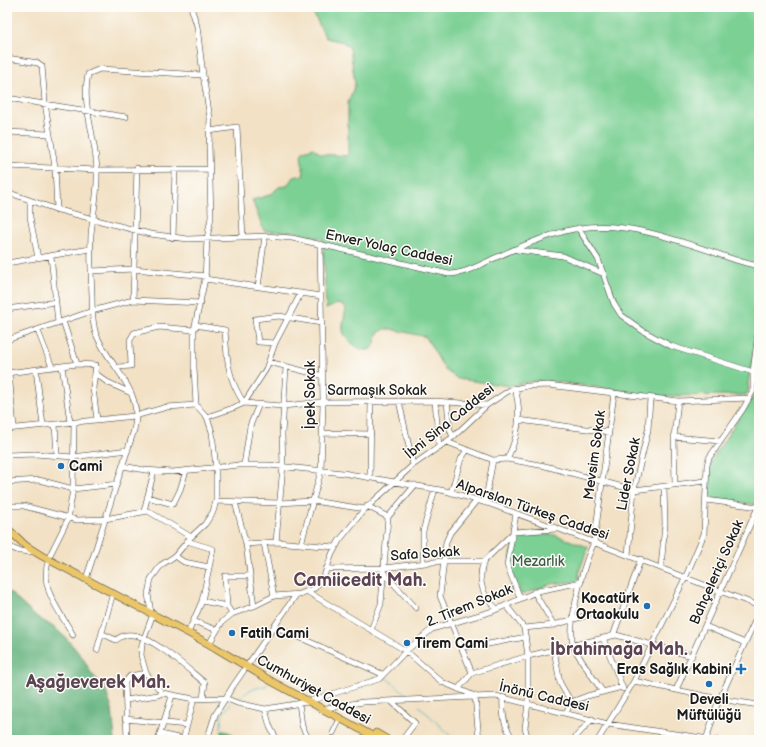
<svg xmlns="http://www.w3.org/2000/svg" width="766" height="747" viewBox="0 0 766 747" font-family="'Balsamiq Sans',sans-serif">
<rect width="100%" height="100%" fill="#fdfcf7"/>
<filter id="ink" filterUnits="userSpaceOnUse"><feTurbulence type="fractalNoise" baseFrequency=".025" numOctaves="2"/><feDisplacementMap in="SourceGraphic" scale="8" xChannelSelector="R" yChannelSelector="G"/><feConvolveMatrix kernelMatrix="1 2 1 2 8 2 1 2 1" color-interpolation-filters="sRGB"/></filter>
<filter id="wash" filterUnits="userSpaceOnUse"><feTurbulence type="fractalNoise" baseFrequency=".012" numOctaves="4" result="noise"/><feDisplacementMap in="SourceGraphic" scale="16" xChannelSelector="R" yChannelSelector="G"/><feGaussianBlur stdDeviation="0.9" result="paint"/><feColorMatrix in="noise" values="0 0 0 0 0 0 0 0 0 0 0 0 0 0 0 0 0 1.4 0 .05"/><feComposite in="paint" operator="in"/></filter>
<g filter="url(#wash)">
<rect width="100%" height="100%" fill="#f2e1c5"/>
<path fill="#7bd094" stroke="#4c7658" d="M 310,7 L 759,7 L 759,318 L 748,384 L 749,390 L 746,395 L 660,396 L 557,382 L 534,381 L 509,386 L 458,379 L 445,370 L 426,337 L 391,329 L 385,329 L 378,333 C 376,337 376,341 374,345 C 367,359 346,341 343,331 C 342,324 345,315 346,309 L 344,306 L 337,304 L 326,309 L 323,239 L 296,232 L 264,231 L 252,200 L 270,195 L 279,187 L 287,186 L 293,177 L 304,175 L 301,155 L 304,151 L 313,148 L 321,154 L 348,156 L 348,103 L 355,84 L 350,48 L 343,42 L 326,38 Z
M 756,374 L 759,374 L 759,505 L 714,499 L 708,493 L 709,468 L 714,456 L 755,393 Z
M 517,534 L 555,535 L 588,547 L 579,572 L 579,581 L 551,584 L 521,595 C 508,564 507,566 517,534 Z"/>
<path fill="#64b27e" stroke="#40674d" d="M 7,590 L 34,615 L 55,628 L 67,639 L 83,658 L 91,673 L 104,686 L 112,709 L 115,740 L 7,740 Z
M 222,730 L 233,734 L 239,740 L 220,740 Z"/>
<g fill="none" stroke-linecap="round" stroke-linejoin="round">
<path stroke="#47b6c0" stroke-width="1" d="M 385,677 L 409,696
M 363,681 L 376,677
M 319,695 L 326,693
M 239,698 L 250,690 L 268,685
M 419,706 L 447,732 L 452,740
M 221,728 L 222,715 L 231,703"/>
</g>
</g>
<g filter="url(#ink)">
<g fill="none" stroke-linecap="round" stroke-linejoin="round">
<g stroke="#3c3a35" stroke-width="6">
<path id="minor" d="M 7,58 L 38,63 L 42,66 L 45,103 L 55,167 L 57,210
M 7,98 L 126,117
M 209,131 L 237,127 L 243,237
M 7,132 L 49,134
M 7,166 L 97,170 L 209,169
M 7,192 L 55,209 L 150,234 L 188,239 L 265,236 L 292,238 L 449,274 C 465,274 481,264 495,258 C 519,247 556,231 581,228 C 623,222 665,236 704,249 C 722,255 740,263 759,266
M 30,201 L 30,217 L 38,258
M 578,228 L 598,259 L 614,304 L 621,315 L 643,331 L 671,346 L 753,372 L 759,372
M 173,238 L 175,169
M 517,250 L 563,256 L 604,274
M 51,256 L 58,323
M 7,263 L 90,249
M 91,271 L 134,269 L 206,276
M 205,279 L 321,296
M 258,287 L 265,236
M 133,300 L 201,303
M 7,309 L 56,302
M 63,321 L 77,364
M 195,325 L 225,330 C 227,358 227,378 244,403 L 283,406 L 323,402 L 435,401 L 487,405
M 38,331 L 52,367
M 7,340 L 92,311 L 133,300 L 137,168
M 275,343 L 258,342 L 255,319 L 279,316 L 321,323
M 269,362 L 323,376
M 62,366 L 70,422
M 118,367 L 131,366 L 130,340 L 134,333 L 159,327 L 194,330
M 36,370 L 43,425
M 7,373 L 77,364 L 96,365 L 93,388 L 97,420
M 9,373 L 14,428
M 95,373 L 107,382 L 131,393
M 399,401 L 413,465
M 435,401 L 439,447
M 447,402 L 450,430 L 453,437
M 207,417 L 233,408 L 244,403 L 266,369 L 275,343 L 301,293
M 519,420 L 609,432
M 55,424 L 57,455
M 7,429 L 135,416 L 167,407 L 196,405
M 322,433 L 371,434
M 674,437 L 721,441
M 447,442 L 493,460 L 507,459 L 545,466 L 634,490 L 705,481
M 7,455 L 35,454 L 73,457 L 128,450
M 507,459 C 519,436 522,413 515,388
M 244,465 L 250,426 L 259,404
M 123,466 L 145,470 L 172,472 L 239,465 L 269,465 L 343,473 L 446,491 L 490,504 L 559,529 L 759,606
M 370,477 L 371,401
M 7,482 L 39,480 L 73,489 L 117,484
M 675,485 L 674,437 L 678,401
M 451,493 L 461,459 L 467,450
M 147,497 L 173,504 L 180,490 L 186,471
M 706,500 L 759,507
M 216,501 L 279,503 L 313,501 L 365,509
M 235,502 L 246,544 L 254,606
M 485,503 L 493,460
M 7,506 L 24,506 L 77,520 L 105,519 L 148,511 L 191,537
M 367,506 L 388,517
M 144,511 L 154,471
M 516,514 L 507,565 L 520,598
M 187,541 L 213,549 L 202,601 L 188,633
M 276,542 L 283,466 L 282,434 L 286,367
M 264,543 L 274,596
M 246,544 L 276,542 L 335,547
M 301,544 L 321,471 L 323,402 L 320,244
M 7,546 L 19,551 L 35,552
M 628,555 L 634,490 L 648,430 L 650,398
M 175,556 L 184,562 L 209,567
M 48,559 L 68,519 L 73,489 L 74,422
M 49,559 C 38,588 60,611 73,635
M 484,561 C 477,579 482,597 497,609
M 423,563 L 423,531 L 435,489
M 661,567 L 665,524 L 664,487
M 326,569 L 384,568 L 442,561 L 484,561 L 514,532 L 556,529
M 383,572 L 416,608
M 86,579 L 134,430 C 145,388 106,365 95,331 C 92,319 92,307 92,295 C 91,274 90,254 91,234 C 93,214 98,193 97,173 C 97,139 81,108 88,74 L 100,69 L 203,75
M 308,592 L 406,651 L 442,682 L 475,696 L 479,740
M 534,592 L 554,625
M 202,601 L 227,606
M 506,605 L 524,628 L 528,656 L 528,703 L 525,728 L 528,740
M 151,613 L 148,594 L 151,579 L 161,565 L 175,556 L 191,537 L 205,524 L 213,512 L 216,501 L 216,468 L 212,432 L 207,417 L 196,405 L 194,367 L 194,330 L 205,279 L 207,239 L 211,217 L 209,145 L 210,118 L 203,75 L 197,26 L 191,7
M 153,614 L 142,644 L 141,655 L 146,673 L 162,693 L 194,699 L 225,698 L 237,703 L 265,709 L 308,702
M 232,614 L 227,606 L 225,576 L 250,576
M 193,621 L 217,630
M 274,626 L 382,674
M 705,626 L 745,643
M 524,628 L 554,625 L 588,615
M 371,630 L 381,604 L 388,517 L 415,485
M 103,634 L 116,640 C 121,636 127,634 133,635 C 153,637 189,670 205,683 L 203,699
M 613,636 L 641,559
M 603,638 L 623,689
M 209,644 L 222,622 L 232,614 L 254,606 L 274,596 L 300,594 L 315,588 L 324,576 L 332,554 L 339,541 L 363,511 L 413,465 L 453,437 L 487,405 L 510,390 L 527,386 L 548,385 L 678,401 L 749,398
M 462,647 L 483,645 L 526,637
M 97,650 L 113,593
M 554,650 L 560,683 L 571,702
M 472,673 L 440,596 L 446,542 L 450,533 L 477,500
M 634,681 L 719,699 L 759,705
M 458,689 L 472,673 L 528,656 L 616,635 L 692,656
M 676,690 L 758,507
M 603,692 C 596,682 576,654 573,645 C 567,624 584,562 594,543 L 614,394
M 503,697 C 502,712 503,729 515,740
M 126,700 L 158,695 L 162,693
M 313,700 L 379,679 L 406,651 L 432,629 L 493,611 L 538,591 L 581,582
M 391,701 L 415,723 L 402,740
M 299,703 L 302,726 L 309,740
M 327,708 L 363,702 L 496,696 L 608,724 L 716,740
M 265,709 L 270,727 L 277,740
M 566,713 L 571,702 L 587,696 L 622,687
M 125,719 L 187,725
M 333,733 L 340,719
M 161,734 L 186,740
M 127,740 L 125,682 L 130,676 L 146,673
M 158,740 L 172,696
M 183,740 L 194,699
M 207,740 L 215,715 L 233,686 L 296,595
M 573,740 L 592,719
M 598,740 L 634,681 L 686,576 L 704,534 L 707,465 L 709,458 L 743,409 L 753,391 L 753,372 L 759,325
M 706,740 L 717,705 L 759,612
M 757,740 L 759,733"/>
</g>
<g stroke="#3c3a35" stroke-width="8">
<path id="major" d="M 7,528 L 26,546 L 42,556 L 209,644 L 271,681 L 380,740
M 376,733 L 388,740"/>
</g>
<use href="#minor" stroke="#fff" stroke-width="5"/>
<use href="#major" stroke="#ebc669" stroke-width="7"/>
</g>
</g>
<g fill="#1f6fb2" stroke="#fdfcf7" stroke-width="1.5">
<circle cx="61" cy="466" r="4"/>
<circle cx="647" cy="606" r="4"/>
<circle cx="232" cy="633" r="4"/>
<circle cx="407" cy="643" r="4"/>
<path d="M739 663h4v4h4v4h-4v4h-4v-4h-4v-4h4z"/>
<circle cx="709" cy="684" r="4"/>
</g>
<g text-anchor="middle" stroke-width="3" stroke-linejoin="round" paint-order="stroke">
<g font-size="14" fill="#1c1c1c" stroke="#fdfcf7">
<text transform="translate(389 247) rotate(12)" y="5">Enver Yolaç Caddesi</text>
<text x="377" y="395">Sarmaşık Sokak</text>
<text transform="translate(310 395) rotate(-90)" y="5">İpek Sokak</text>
<text transform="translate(449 421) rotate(-39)" y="5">İbni Sina Caddesi</text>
<text transform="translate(594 455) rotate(-82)" y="5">Mevsim Sokak</text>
<text transform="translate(628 474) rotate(-79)" y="5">Lider Sokak</text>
<text transform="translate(533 509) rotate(19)" y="5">Alparslan Türkeş Caddesi</text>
<text transform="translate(425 553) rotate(-4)" y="5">Safa Sokak</text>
<text transform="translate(716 572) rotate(-66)" y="5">Bahçeleriçi Sokak</text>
<text transform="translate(469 605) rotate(-22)" y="5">2. Tirem Sokak</text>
<text transform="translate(314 689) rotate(29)" y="5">Cumhuriyet Caddesi</text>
<text transform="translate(544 696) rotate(13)" y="5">İnönü Caddesi</text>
</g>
<g font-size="14" font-weight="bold" fill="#1c1c1c" stroke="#fdfcf7" text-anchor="start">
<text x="69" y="471">Cami</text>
<text x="639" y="603" text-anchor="end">Kocatürk<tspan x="639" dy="16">Ortaokulu</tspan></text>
<text x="240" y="638">Fatih Cami</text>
<text x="415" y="648">Tirem Cami</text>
<text x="732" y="674" text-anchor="end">Eras Sağlık Kabini</text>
<text x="709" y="704" text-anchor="middle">Develi<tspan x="709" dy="16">Müftülüğü</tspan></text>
</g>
<g font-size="14" fill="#3d5b46" stroke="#fdfcf7">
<text x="538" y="566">Mezarlık</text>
</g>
<g font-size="18" font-weight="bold" fill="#5b4353" stroke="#fdfcf7">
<text x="360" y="586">Camiicedit Mah.</text>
<text x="619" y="655">İbrahimağa Mah.</text>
<text x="98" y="688">Aşağıeverek Mah.</text>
</g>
</g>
<rect width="766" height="747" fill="none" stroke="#fdfcf7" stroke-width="24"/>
</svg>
